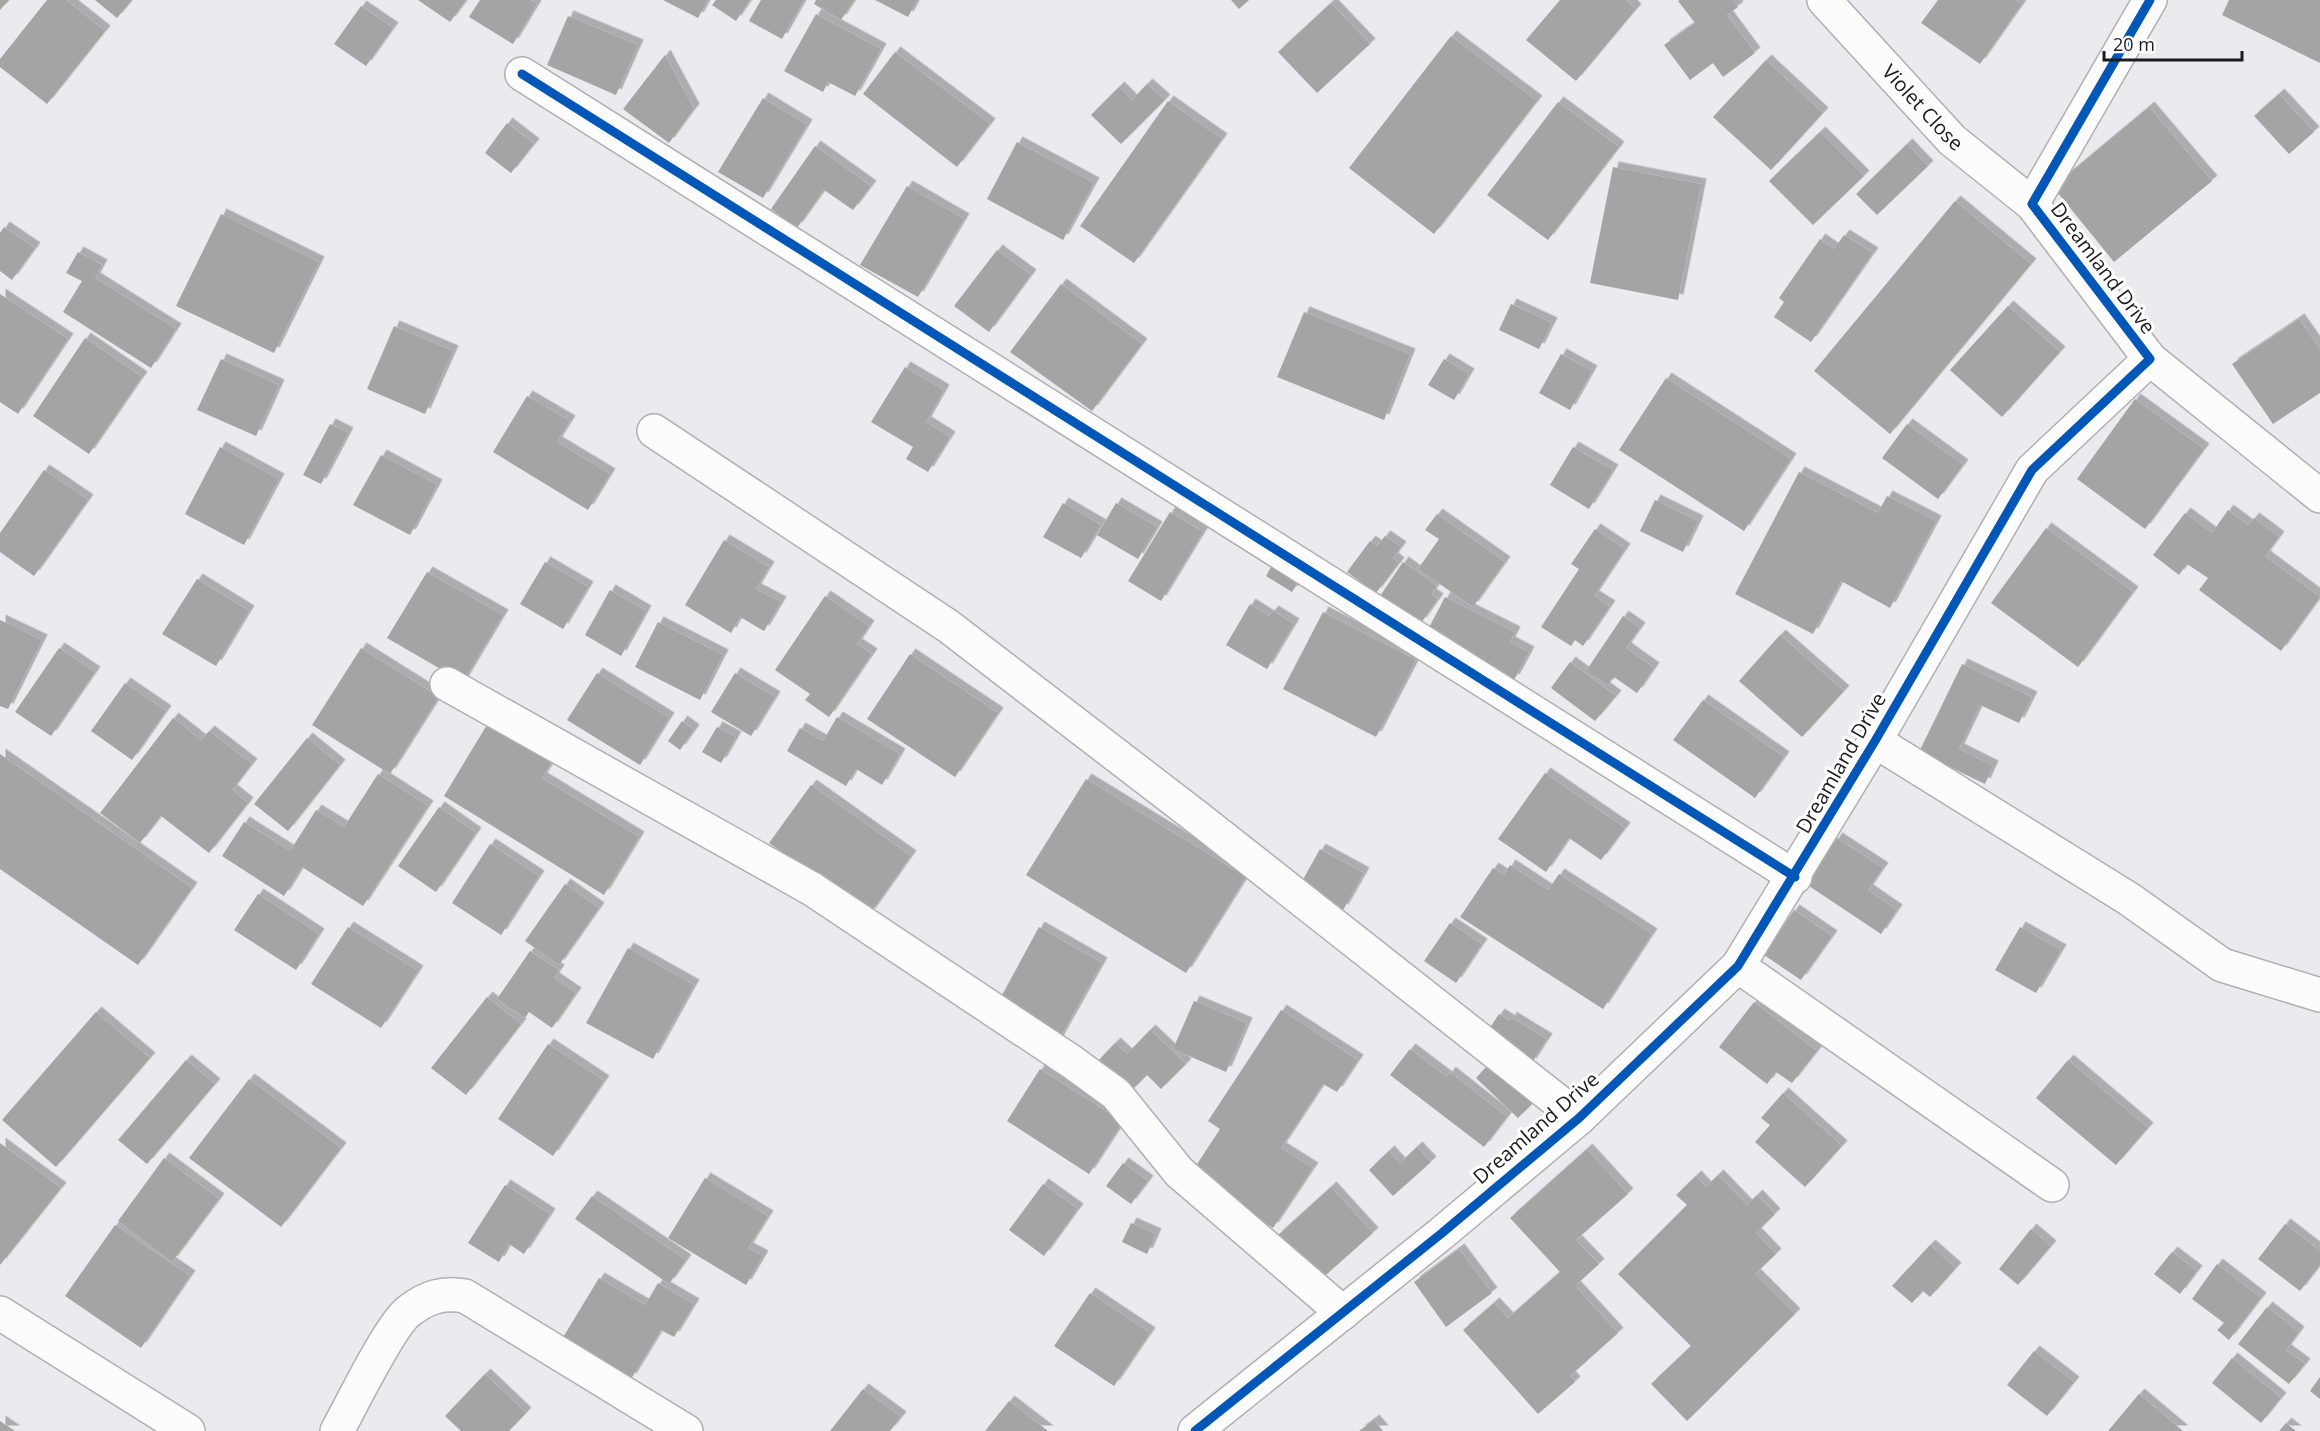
<svg xmlns="http://www.w3.org/2000/svg" width="2320" height="1431" viewBox="0 0 2320 1431" font-family="'Open Sans',sans-serif">
<defs>
<filter id="shadow"><feDropShadow dx="5.5" dy="-5.5" stdDeviation="0" flood-color="#0004"/></filter>
</defs>
<rect width="100%" height="100%" fill="#ebebef"/>
<path fill="#a4a4a4" filter="url(#shadow)" d="M 0,0 L 9,0 L 0,10 Z
M 47,0 L 66,0 L 105,31 L 47,104 L 0,67 L 0,59 Z
M 95,0 L 132,0 L 117,18 Z
M 418,0 L 466,0 L 450,22 Z
M 480,0 L 530,0 L 537,4 L 513,44 L 469,17 Z
M 663,0 L 708,0 L 698,18 Z
M 716,0 L 750,0 L 736,21 L 712,5 Z
M 761,0 L 804,0 L 782,39 L 749,21 Z
M 816,0 L 854,0 L 841,20 L 814,4 Z
M 875,0 L 917,0 L 908,17 Z
M 1231,0 L 1249,0 L 1239,9 Z
M 1560,0 L 1626,0 L 1636,9 L 1576,81 L 1526,40 Z
M 1680,0 L 1733,0 L 1738,7 L 1727,15 L 1755,53 L 1723,77 L 1713,63 L 1690,80 L 1664,45 L 1695,23 L 1678,1 Z
M 1938,0 L 2016,0 L 2022,4 L 1980,64 L 1921,23 Z
M 2229,0 L 2320,0 L 2320,63 L 2222,15 Z
M 1331,3 L 1370,44 L 1317,93 L 1278,52 Z
M 361,6 L 393,28 L 366,66 L 334,44 Z
M 816,14 L 881,49 L 855,96 L 828,82 L 823,92 L 784,71 Z
M 568,16 L 638,45 L 616,95 L 547,65 Z
M 1451,36 L 1537,101 L 1434,234 L 1349,168 Z
M 895,52 L 990,124 L 957,167 L 863,94 Z
M 665,55 L 694,109 L 669,143 L 623,109 Z
M 1766,60 L 1823,113 L 1771,170 L 1713,117 Z
M 1147,84 L 1165,100 L 1121,144 L 1091,115 L 1119,87 L 1132,100 Z
M 2279,94 L 2314,132 L 2289,154 L 2254,116 Z
M 763,98 L 807,125 L 763,198 L 718,172 Z
M 1168,101 L 1222,139 L 1134,263 L 1080,226 Z
M 1558,102 L 1619,147 L 1548,240 L 1487,195 Z
M 2149,107 L 2212,181 L 2114,262 L 2053,187 Z
M 507,123 L 534,144 L 511,173 L 485,153 Z
M 1820,132 L 1864,176 L 1813,225 L 1769,181 Z
M 1017,142 L 1094,183 L 1063,240 L 987,199 Z
M 1907,144 L 1928,166 L 1877,215 L 1856,194 Z
M 815,146 L 871,186 L 853,210 L 824,190 L 797,228 L 771,209 Z
M 1613,167 L 1701,184 L 1678,300 L 1590,283 Z
M 907,186 L 964,219 L 918,297 L 860,265 Z
M 1955,201 L 2031,264 L 1890,434 L 1814,371 Z
M 221,214 L 319,262 L 274,353 L 176,306 Z
M 4,227 L 35,248 L 12,280 L 0,271 L 0,233 Z
M 1844,235 L 1873,253 L 1811,342 L 1774,317 L 1784,302 L 1779,298 L 1820,239 L 1834,249 Z
M 997,250 L 1031,275 L 989,332 L 954,306 Z
M 78,252 L 102,265 L 95,278 L 176,329 L 151,368 L 63,312 L 82,281 L 66,273 Z
M 1061,284 L 1142,344 L 1092,411 L 1010,352 Z
M 0,294 L 68,339 L 18,414 L 0,402 Z
M 1511,304 L 1552,323 L 1539,349 L 1499,330 Z
M 2008,306 L 2060,352 L 2002,417 L 1950,370 Z
M 1304,312 L 1410,354 L 1384,420 L 1277,377 Z
M 2299,319 L 2320,349 L 2320,393 L 2273,424 L 2232,364 Z
M 394,326 L 453,351 L 425,414 L 367,389 Z
M 85,338 L 142,377 L 89,454 L 33,416 Z
M 1561,354 L 1592,371 L 1570,410 L 1539,393 Z
M 221,359 L 279,385 L 256,436 L 197,410 Z
M 1444,359 L 1469,374 L 1454,400 L 1428,385 Z
M 905,367 L 944,390 L 926,422 L 950,437 L 928,472 L 906,459 L 913,447 L 871,422 Z
M 1666,378 L 1791,459 L 1744,531 L 1619,450 Z
M 527,396 L 570,421 L 557,442 L 610,474 L 588,510 L 493,452 Z
M 2135,399 L 2204,449 L 2145,529 L 2077,479 Z
M 330,424 L 348,433 L 321,484 L 303,475 Z
M 1907,424 L 1963,465 L 1938,499 L 1882,458 Z
M 220,447 L 279,479 L 244,545 L 185,514 Z
M 1573,447 L 1613,470 L 1589,509 L 1550,485 Z
M 381,455 L 437,485 L 410,535 L 353,505 Z
M 44,470 L 88,500 L 34,576 L 0,552 L 0,533 Z
M 1799,472 L 1878,513 L 1887,496 L 1936,521 L 1890,608 L 1841,581 L 1813,634 L 1735,594 Z
M 1655,500 L 1698,521 L 1683,552 L 1640,531 Z
M 1063,503 L 1101,525 L 1081,558 L 1043,537 Z
M 1116,503 L 1157,527 L 1138,559 L 1097,535 Z
M 2228,510 L 2248,525 L 2254,518 L 2279,537 L 2265,556 L 2320,597 L 2281,651 L 2199,590 L 2208,578 L 2187,564 L 2179,575 L 2153,555 L 2185,513 L 2212,533 Z
M 1170,512 L 1203,532 L 1161,601 L 1128,581 Z
M 1437,514 L 1505,562 L 1473,607 L 1418,569 L 1439,539 L 1425,530 Z
M 2046,528 L 2133,592 L 2078,667 L 1991,603 Z
M 1595,529 L 1625,549 L 1594,596 L 1610,606 L 1583,646 L 1575,640 L 1571,646 L 1541,627 L 1579,569 L 1571,564 Z
M 1385,536 L 1401,547 L 1393,558 L 1399,563 L 1376,593 L 1347,572 L 1370,541 L 1377,546 Z
M 724,540 L 769,567 L 756,589 L 781,602 L 764,631 L 740,617 L 731,633 L 685,605 Z
M 545,562 L 588,587 L 563,629 L 520,604 Z
M 1403,562 L 1437,586 L 1431,594 L 1438,599 L 1421,623 L 1380,596 Z
M 1272,565 L 1299,581 L 1292,592 L 1266,576 Z
M 427,572 L 503,615 L 463,682 L 387,638 Z
M 197,579 L 249,611 L 216,666 L 162,634 Z
M 610,590 L 646,611 L 621,656 L 585,635 Z
M 825,596 L 869,626 L 857,644 L 872,654 L 829,717 L 805,700 L 810,694 L 775,670 Z
M 1445,597 L 1515,632 L 1510,642 L 1529,652 L 1514,680 L 1425,635 Z
M 1250,604 L 1269,616 L 1273,611 L 1294,624 L 1267,669 L 1226,645 Z
M 1323,612 L 1416,660 L 1376,737 L 1283,689 Z
M 1623,616 L 1640,628 L 1626,648 L 1654,668 L 1637,693 L 1614,677 L 1608,685 L 1586,671 Z
M 0,620 L 42,640 L 8,709 L 0,706 Z
M 658,622 L 723,655 L 700,700 L 635,667 Z
M 1780,635 L 1844,691 L 1802,737 L 1739,681 Z
M 59,648 L 95,672 L 51,736 L 15,712 Z
M 361,648 L 439,697 L 390,774 L 312,725 Z
M 910,654 L 998,713 L 955,777 L 867,719 Z
M 1570,662 L 1616,696 L 1595,721 L 1551,688 Z
M 1962,664 L 2032,697 L 2019,723 L 1980,705 L 1959,749 L 1993,766 L 1985,784 L 1919,752 Z
M 597,673 L 669,718 L 640,765 L 567,720 Z
M 735,673 L 775,697 L 751,736 L 711,712 Z
M 125,683 L 166,711 L 132,760 L 91,731 Z
M 1703,700 L 1784,757 L 1755,798 L 1673,740 Z
M 837,717 L 900,754 L 882,785 L 856,769 L 846,786 L 787,751 L 800,728 L 823,741 Z
M 173,718 L 201,740 L 209,731 L 252,764 L 232,790 L 248,803 L 209,853 L 161,816 L 140,843 L 100,813 Z
M 491,718 L 555,757 L 542,778 L 639,837 L 604,895 L 444,796 Z
M 682,721 L 694,730 L 680,750 L 668,741 Z
M 717,727 L 736,737 L 721,763 L 702,752 Z
M 307,738 L 340,765 L 288,831 L 254,804 Z
M 0,754 L 192,888 L 138,965 L 0,869 Z
M 1545,773 L 1625,828 L 1601,860 L 1569,838 L 1546,872 L 1498,839 Z
M 378,774 L 428,806 L 363,906 L 302,867 L 284,896 L 222,856 L 244,822 L 290,851 L 316,810 L 344,827 Z
M 1086,779 L 1246,877 L 1186,973 L 1026,875 Z
M 811,785 L 911,856 L 870,914 L 769,843 Z
M 439,807 L 476,833 L 436,892 L 398,866 Z
M 1837,838 L 1883,868 L 1868,890 L 1897,910 L 1881,934 L 1806,884 Z
M 490,844 L 539,876 L 501,935 L 452,903 Z
M 1320,849 L 1364,873 L 1343,910 L 1300,885 Z
M 1510,865 L 1548,890 L 1559,874 L 1652,934 L 1603,1009 L 1460,917 L 1493,868 L 1504,875 Z
M 565,884 L 599,908 L 559,965 L 525,941 Z
M 258,894 L 319,934 L 296,970 L 234,930 Z
M 1794,910 L 1832,936 L 1801,980 L 1764,955 Z
M 1450,923 L 1482,944 L 1456,983 L 1424,961 Z
M 348,927 L 418,971 L 381,1028 L 311,984 Z
M 1039,927 L 1102,963 L 1057,1043 L 995,1008 Z
M 2020,927 L 2061,950 L 2036,993 L 1995,970 Z
M 628,948 L 694,985 L 653,1059 L 586,1023 Z
M 530,951 L 559,970 L 554,978 L 576,993 L 552,1028 L 529,1012 L 525,1018 L 497,999 Z
M 487,997 L 521,1024 L 466,1095 L 431,1068 Z
M 1194,1001 L 1247,1023 L 1226,1072 L 1173,1049 Z
M 1754,1002 L 1817,1051 L 1792,1083 L 1776,1072 L 1767,1084 L 1719,1047 Z
M 1281,1010 L 1358,1060 L 1337,1092 L 1323,1084 L 1281,1148 L 1313,1168 L 1273,1228 L 1190,1175 L 1220,1129 L 1208,1121 Z
M 96,1012 L 150,1058 L 56,1167 L 2,1120 Z
M 1499,1014 L 1510,1021 L 1511,1017 L 1547,1039 L 1531,1064 L 1485,1035 Z
M 1150,1030 L 1186,1064 L 1161,1089 L 1147,1075 L 1129,1093 L 1096,1063 L 1115,1043 L 1127,1054 Z
M 548,1044 L 604,1081 L 553,1156 L 498,1119 Z
M 1410,1049 L 1447,1077 L 1450,1072 L 1507,1117 L 1484,1147 L 1390,1075 Z
M 186,1060 L 215,1084 L 147,1164 L 118,1140 Z
M 2068,1060 L 2148,1128 L 2116,1165 L 2036,1098 Z
M 1488,1065 L 1535,1101 L 1518,1118 L 1476,1078 Z
M 1040,1069 L 1123,1122 L 1089,1174 L 1007,1121 Z
M 249,1079 L 341,1148 L 281,1227 L 189,1158 Z
M 1783,1093 L 1842,1146 L 1805,1187 L 1755,1142 L 1770,1125 L 1761,1118 Z
M 0,1143 L 61,1188 L 0,1265 Z
M 1417,1147 L 1431,1162 L 1393,1196 L 1369,1170 L 1389,1151 L 1400,1163 Z
M 1587,1149 L 1628,1194 L 1576,1240 L 1599,1264 L 1575,1286 L 1618,1333 L 1570,1376 L 1575,1382 L 1538,1414 L 1463,1330 L 1494,1303 L 1508,1318 L 1560,1272 L 1510,1218 Z
M 164,1158 L 219,1199 L 172,1262 L 118,1221 Z
M 1123,1163 L 1148,1181 L 1131,1204 L 1106,1186 Z
M 1718,1175 L 1747,1205 L 1757,1195 L 1775,1214 L 1756,1233 L 1776,1254 L 1755,1274 L 1795,1314 L 1687,1421 L 1651,1384 L 1691,1346 L 1618,1274 L 1687,1205 L 1676,1195 L 1696,1176 L 1706,1187 Z
M 705,1178 L 768,1216 L 748,1248 L 763,1256 L 746,1285 L 668,1238 Z
M 1043,1184 L 1078,1209 L 1044,1256 L 1009,1230 Z
M 505,1185 L 550,1214 L 524,1254 L 509,1244 L 499,1262 L 468,1243 Z
M 1331,1187 L 1373,1233 L 1318,1282 L 1277,1236 Z
M 592,1196 L 686,1260 L 669,1284 L 575,1219 Z
M 1131,1223 L 1156,1234 L 1147,1254 L 1122,1242 Z
M 2285,1224 L 2320,1251 L 2320,1265 L 2300,1291 L 2258,1259 Z
M 115,1225 L 190,1276 L 141,1348 L 65,1296 Z
M 2031,1229 L 2051,1246 L 2018,1285 L 1999,1269 Z
M 1930,1245 L 1956,1268 L 1930,1297 L 1923,1291 L 1912,1303 L 1892,1286 Z
M 1459,1249 L 1492,1293 L 1446,1327 L 1414,1282 Z
M 2172,1252 L 2197,1271 L 2180,1294 L 2154,1274 Z
M 2217,1264 L 2261,1298 L 2229,1340 L 2217,1330 L 2224,1323 L 2192,1299 Z
M 599,1278 L 645,1305 L 658,1283 L 694,1304 L 674,1337 L 661,1330 L 631,1379 L 562,1339 Z
M 1090,1293 L 1150,1333 L 1114,1386 L 1054,1346 Z
M 2267,1307 L 2299,1332 L 2286,1350 L 2305,1364 L 2289,1384 L 2238,1344 Z
M 2034,1351 L 2074,1382 L 2047,1416 L 2007,1385 Z
M 2232,1358 L 2281,1398 L 2261,1423 L 2212,1383 Z
M 485,1374 L 526,1413 L 509,1431 L 461,1431 L 445,1416 Z
M 2320,1377 L 2320,1399 L 2310,1391 Z
M 863,1389 L 901,1417 L 890,1431 L 830,1431 Z
M 2139,1394 L 2183,1431 L 2108,1431 Z
M 1009,1401 L 1048,1431 L 985,1431 Z
M 1374,1420 L 1383,1431 L 1359,1431 Z
M 0,1421 L 15,1431 L 0,1431 Z
M 2286,1423 L 2296,1431 L 2279,1431 Z"/>
<g fill="none" stroke-linecap="round" stroke-linejoin="round">
<g stroke="#b0b0b2" stroke-width="36">
<g id="street">
<path id="s1" d="M 1824,0 L 1952,140 L 2032,204"/>
<path d="M 522,74 L 1795,877"/>
<path d="M 2150,359 L 2320,496"/>
<path d="M 654,431 L 948,626 L 1198,818 L 1579,1118"/>
<path d="M 447,684 L 812,889 L 1072,1062 L 1116,1094 L 1179,1172 L 1343,1313"/>
<path d="M 1875,741 L 2129,899 L 2222,965 L 2320,995"/>
<path d="M 1738,966 L 2052,1185"/>
<path d="M 0,1313 L 188,1431"/>
<path d="M 337,1431 C 351,1406 390,1325 409,1311 C 427,1297 443,1292 465,1296 L 686,1431"/>
<path d="M 1195,1431 L 1442,1233 L 1579,1118 L 1738,966 L 1875,741 L 2032,470 L 2150,359 L 2032,204 L 2150,0"/>
</g>
</g>
<use href="#street" stroke="#fcfcfd" stroke-width="33"/>
<g stroke="#fff" stroke-width="13">
<path id="cycleway" d="M 522,74 L 1795,877
M 1195,1431 L 1442,1233 L 1579,1118 L 1738,966 L 1875,741 L 2032,470 L 2150,359 L 2032,204 L 2150,0"/>
</g>
<use href="#cycleway" stroke="#0057b8" stroke-width="9"/>
</g>
<g text-anchor="middle" stroke-width="6" stroke-linejoin="round" paint-order="stroke">
<g font-size="20" fill="#1c1c1e" stroke="#fff">
<text dy="7" stroke="none"><textPath href="#s1" startOffset="146">Violet Close</textPath></text>
<text transform="translate(2103 268) rotate(53)" y="7">Dreamland Drive</text>
<text transform="translate(1841 763) rotate(-60)" y="7">Dreamland Drive</text>
<text transform="translate(1536 1128) rotate(-41)" y="7">Dreamland Drive</text>
</g>
</g>
<path d="M2104 51v9h138v-9" fill="none" stroke="#1c1c1e" stroke-width="3"/>
<text x="2113" y="51" font-size="18" fill="#1c1c1e" stroke="#ffffff" stroke-width="4.5" paint-order="stroke">20 m</text>
</svg>
